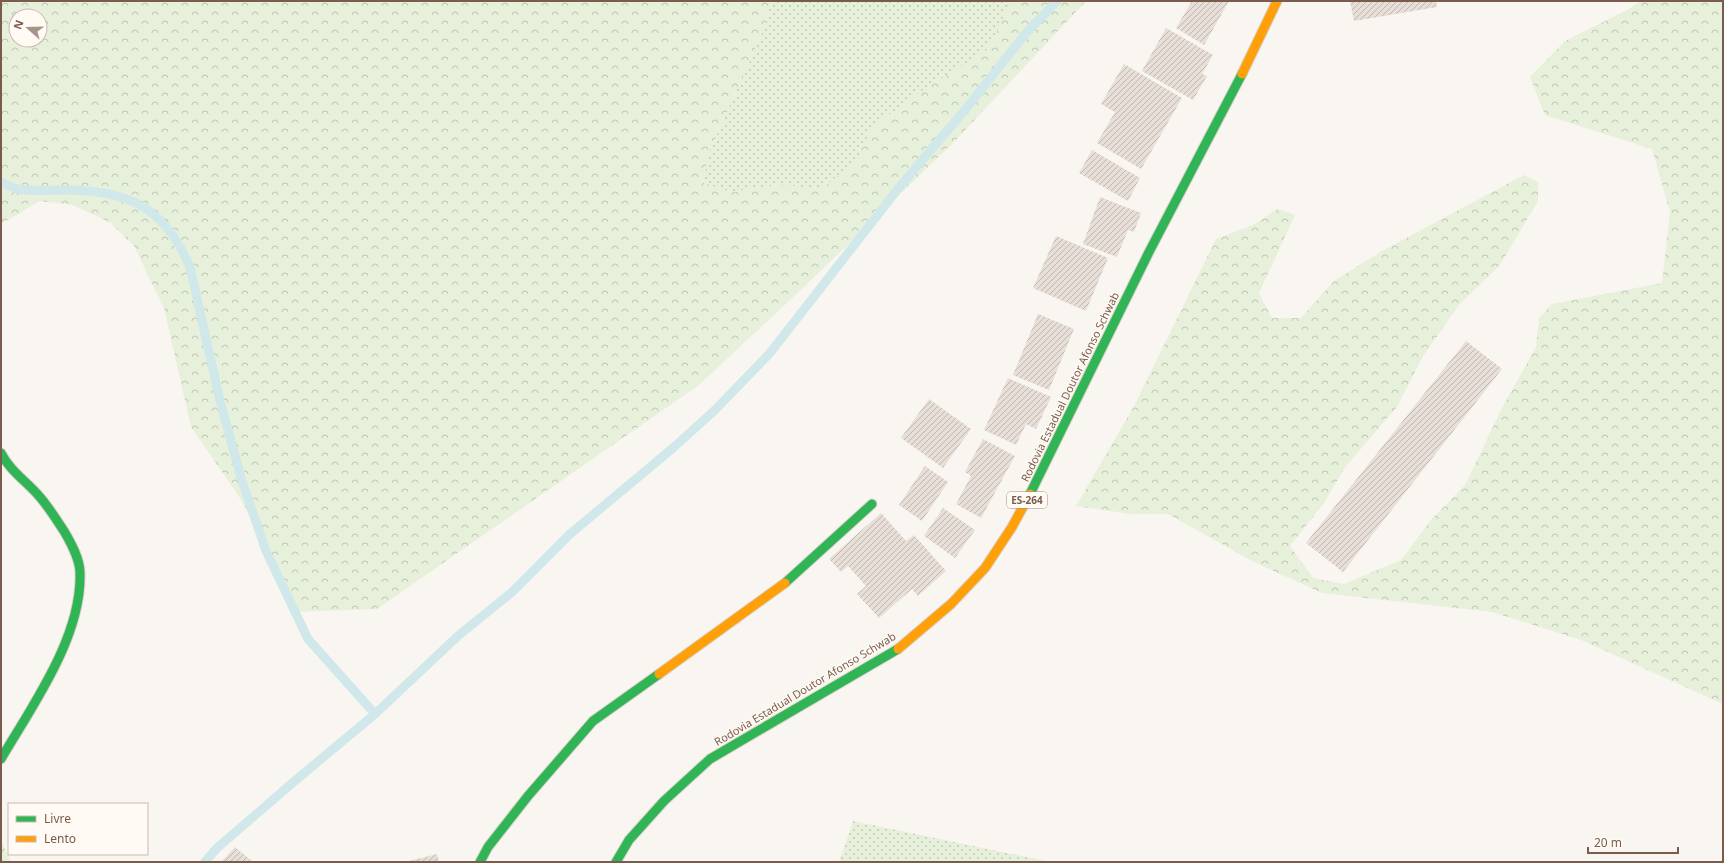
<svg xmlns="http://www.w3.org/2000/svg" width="1724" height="863" viewBox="0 0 1724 863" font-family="'Noto Sans',sans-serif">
<defs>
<pattern id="grass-dots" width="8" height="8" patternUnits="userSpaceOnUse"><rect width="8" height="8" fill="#e7f0db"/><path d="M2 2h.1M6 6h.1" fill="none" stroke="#c0c6b4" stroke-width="1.8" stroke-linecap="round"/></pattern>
<pattern id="forest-crowns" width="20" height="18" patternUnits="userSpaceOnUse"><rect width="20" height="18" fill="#e7f0db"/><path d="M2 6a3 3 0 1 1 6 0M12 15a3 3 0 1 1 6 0" fill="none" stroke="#c0c6b4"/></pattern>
<pattern id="building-hatch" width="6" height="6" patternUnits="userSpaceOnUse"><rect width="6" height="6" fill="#e6ded7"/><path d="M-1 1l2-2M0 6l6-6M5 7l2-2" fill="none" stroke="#bfb7b1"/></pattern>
</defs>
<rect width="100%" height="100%" fill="#f9f5f0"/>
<path fill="url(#grass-dots)" d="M 772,1 L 1009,1 L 1000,26 L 986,51 L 926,88 L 873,127 L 856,162 L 821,189 L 780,185 L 731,192 L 703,183 L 709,153 L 762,33 Z
M 853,821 L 1051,862 L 839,862 Z"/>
<path fill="url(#forest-crowns)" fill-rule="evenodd" d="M 1,1 L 772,1 L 762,33 L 709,153 L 703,183 L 731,192 L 780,185 L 821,189 L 856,162 L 872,127 L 926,88 L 986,51 L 1000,26 L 1009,1 L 1086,1 L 956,140 L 805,286 L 699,385 L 377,609 L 292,612 L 264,543 L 240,498 L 191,427 L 164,308 L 134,246 L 111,223 L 73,205 L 40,201 L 1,224 ZM 16,16 L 40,16 L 40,40 L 16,40 Z
M 1641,1 L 1723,1 L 1723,704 L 1581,640 L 1492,612 L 1322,593 L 1252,561 L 1168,514 L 1131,514 L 1076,506 L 1133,408 L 1216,239 L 1253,225 L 1278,209 L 1295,215 L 1259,293 L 1272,318 L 1301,318 L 1334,281 L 1382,251 L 1524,175 L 1538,182 L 1538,201 L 1500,265 L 1459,305 L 1423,356 L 1397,407 L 1346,466 L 1324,503 L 1290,546 L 1313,578 L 1344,584 L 1401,560 L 1431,520 L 1465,485 L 1503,406 L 1536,347 L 1539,318 L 1552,304 L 1662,283 L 1670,212 L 1652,149 L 1545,115 L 1530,77 L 1565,41 L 1629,9 Z
M 1,841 L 11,861 L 11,862 L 1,862 Z"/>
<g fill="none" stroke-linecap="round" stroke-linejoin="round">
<path stroke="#d0e8ea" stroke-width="9" d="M 1,182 C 6,184 12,188 18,189 C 32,192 49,190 63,190 C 128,190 164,206 190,267 L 220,401 L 242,481 L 266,551 L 308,639 L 375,714
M 205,862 L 217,848 L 297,779 L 375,714 L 459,635 L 511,593 L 570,534 L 673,448 L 715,410 L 770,353 L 897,190 L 969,105 L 1026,33 L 1057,1"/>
</g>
<path fill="url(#building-hatch)" d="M 1192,1 L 1229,1 L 1204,45 L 1176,28 Z
M 1350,1 L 1436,1 L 1437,7 L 1354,21 Z
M 1166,28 L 1213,55 L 1202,74 L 1207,76 L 1193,100 L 1142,71 Z
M 1124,64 L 1182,98 L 1141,169 L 1097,143 L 1115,112 L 1101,104 Z
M 1092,150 L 1140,178 L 1128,201 L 1079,173 Z
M 1100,197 L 1141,213 L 1134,232 L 1128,230 L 1117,257 L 1083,244 Z
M 1056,236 L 1108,258 L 1086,311 L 1033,288 Z
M 1038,314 L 1074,329 L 1049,390 L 1013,375 Z
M 1466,341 L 1502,369 L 1343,572 L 1306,543 Z
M 1008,378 L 1051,397 L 1036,429 L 1026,424 L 1016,445 L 984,430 Z
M 929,399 L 971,429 L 943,468 L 901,438 Z
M 983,439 L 1015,456 L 981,518 L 956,504 L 971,476 L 965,472 Z
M 925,466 L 948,482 L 922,521 L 899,505 Z
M 943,508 L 975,530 L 955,558 L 924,536 Z
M 881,513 L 906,541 L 914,535 L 946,571 L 918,596 L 912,589 L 879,618 L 857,594 L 866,586 L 848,566 L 841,572 L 829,559 Z
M 235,847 L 253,862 L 221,862 Z
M 437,854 L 439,862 L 409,862 L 409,861 Z"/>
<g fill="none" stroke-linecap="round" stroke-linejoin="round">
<g stroke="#d9d2cb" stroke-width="11">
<path id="fast" d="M 1,453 C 10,471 26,481 39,496 C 48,506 56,519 64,531 C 71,543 80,559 80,573 C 82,637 32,706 1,759
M 1030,494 L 1149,252 L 1242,74
M 785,583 L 872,504
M 480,862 L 488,847 L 528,796 L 593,721 L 659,674
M 616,862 L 629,840 L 664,801 L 710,759 L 898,649"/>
</g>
<g stroke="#d9d2cb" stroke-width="11">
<path id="slow" d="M 1242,74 L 1277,1
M 898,649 L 951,604 L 985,568 L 1012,527 L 1030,494
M 659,674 L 785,583"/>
</g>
<use href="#fast" stroke="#30b455" stroke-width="9"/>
<use href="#slow" stroke="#ff9f0a" stroke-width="9"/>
</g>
<g text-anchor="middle" stroke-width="3" stroke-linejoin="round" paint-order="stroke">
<rect fill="#fffaf3" stroke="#a28b7f" stroke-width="1" x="1007" y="492" width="40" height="16" rx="3"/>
<g font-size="10" font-weight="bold" fill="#7a5c4d">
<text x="1027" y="504">ES-264</text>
</g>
<g font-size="11" fill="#7a5c4d" stroke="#fffaf3">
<text transform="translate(1070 387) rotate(-64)" y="4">Rodovia Estadual Doutor Afonso Schwab</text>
<text transform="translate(805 689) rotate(-31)" y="4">Rodovia Estadual Doutor Afonso Schwab</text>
</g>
</g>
<rect width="1724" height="863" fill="none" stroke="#7a5c4d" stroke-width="4"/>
<rect x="8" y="803" width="140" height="52" fill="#fffaf3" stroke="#cabbb1"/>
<rect x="16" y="816" width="20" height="6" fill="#30b455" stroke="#cabbb1"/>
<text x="44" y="823" font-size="12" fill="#7a5c4d">Livre</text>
<rect x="16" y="836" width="20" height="6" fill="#ff9f0a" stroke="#cabbb1"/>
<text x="44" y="843" font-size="12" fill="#7a5c4d">Lento</text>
<g transform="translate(28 28) rotate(290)"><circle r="19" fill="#fffaf3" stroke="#cabbb1"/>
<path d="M0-3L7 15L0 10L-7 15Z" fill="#a69286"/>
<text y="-6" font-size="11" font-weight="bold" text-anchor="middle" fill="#7a5c4d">N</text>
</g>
<path d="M1588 847v6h90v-6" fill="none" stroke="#7a5c4d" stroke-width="2"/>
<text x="1594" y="847" font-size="12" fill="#7a5c4d" stroke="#fffaf3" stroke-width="3" paint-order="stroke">20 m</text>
</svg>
